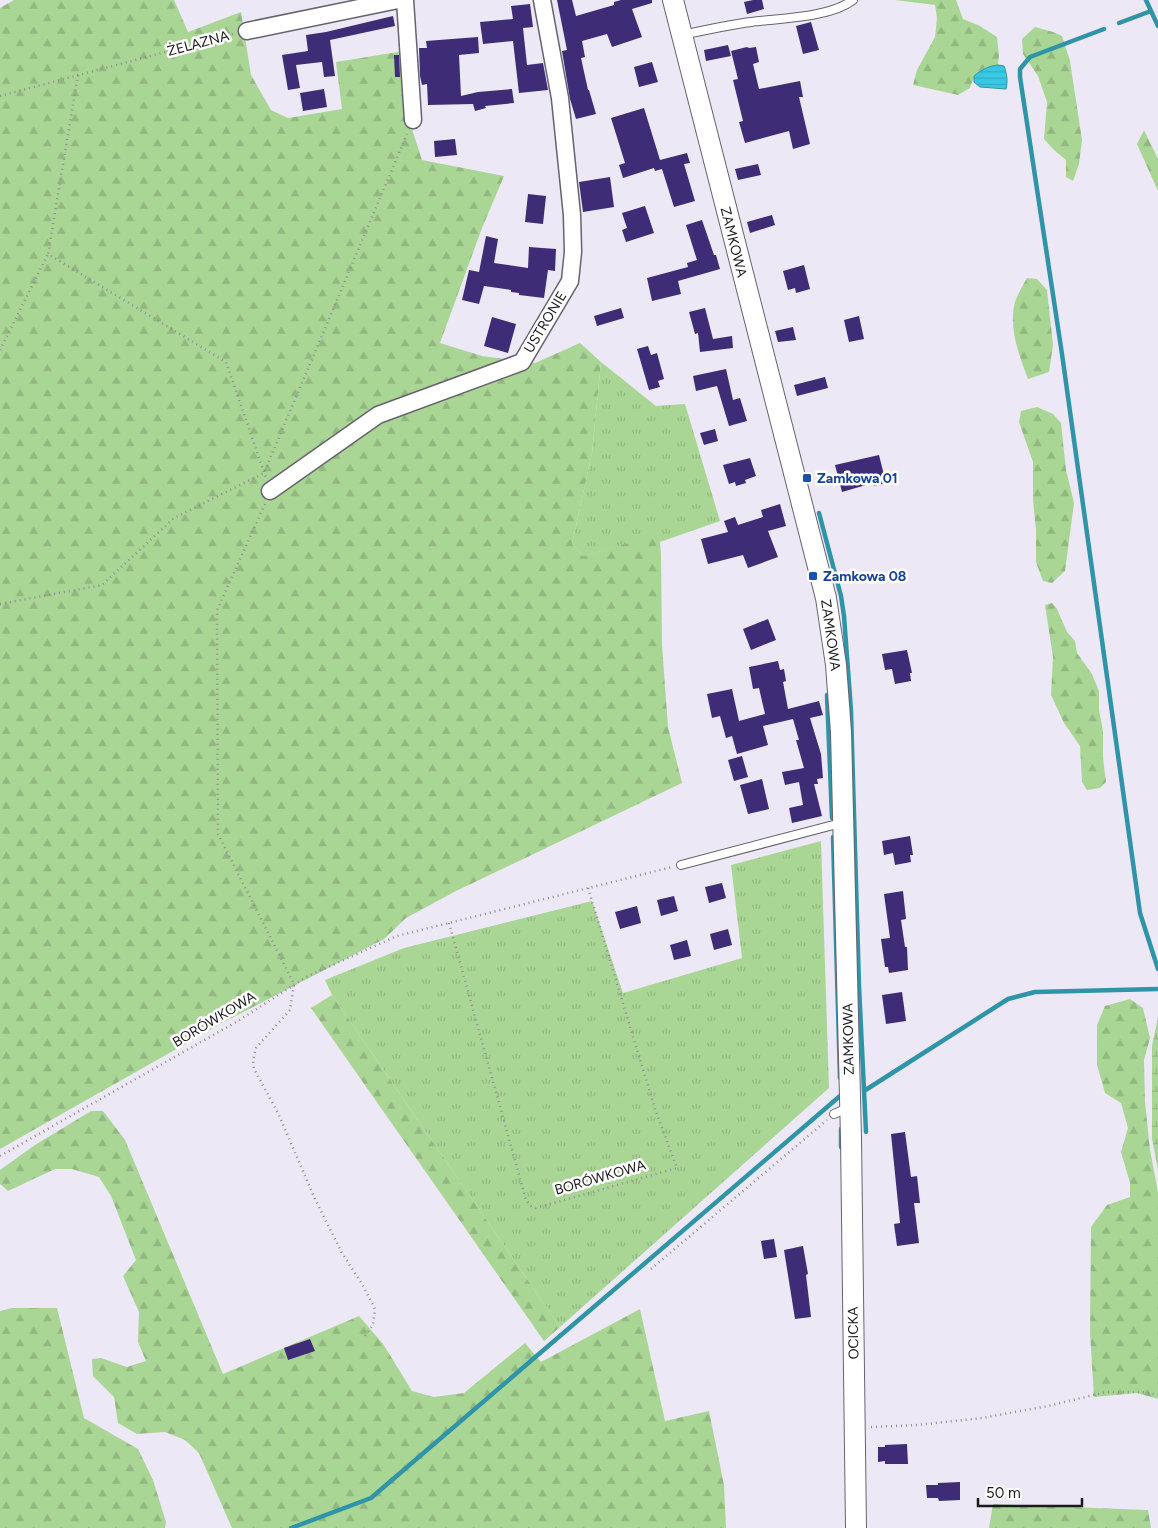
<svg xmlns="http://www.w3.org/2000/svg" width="1158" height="1528" viewBox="0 0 1158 1528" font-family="Figtree,sans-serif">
<defs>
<pattern id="grass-tufts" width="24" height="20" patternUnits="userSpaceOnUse" patternTransform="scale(1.25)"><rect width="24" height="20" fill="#aad695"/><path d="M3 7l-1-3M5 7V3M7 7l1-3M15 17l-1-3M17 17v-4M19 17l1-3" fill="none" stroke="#92b780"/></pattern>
<pattern id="forest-firs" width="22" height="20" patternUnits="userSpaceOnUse" patternTransform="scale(1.25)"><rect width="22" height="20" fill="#aad695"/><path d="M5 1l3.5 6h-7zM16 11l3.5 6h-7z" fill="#92b780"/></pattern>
<pattern id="wetland-marsh" width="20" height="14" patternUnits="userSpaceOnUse" patternTransform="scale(1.25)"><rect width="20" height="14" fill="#aad695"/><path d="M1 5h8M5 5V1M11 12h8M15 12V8" fill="none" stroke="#92b780"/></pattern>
<pattern id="water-rules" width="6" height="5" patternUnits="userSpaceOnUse" patternTransform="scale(1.25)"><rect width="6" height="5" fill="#39c8e3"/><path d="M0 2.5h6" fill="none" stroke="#32abc2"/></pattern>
</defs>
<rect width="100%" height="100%" fill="#ede8f6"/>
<path fill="url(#grass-tufts)" d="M 601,362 L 656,406 L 685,404 L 720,521 L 660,542 L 657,536 L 583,556 L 572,544 L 592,453 Z
M 821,841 L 829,1088 L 560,1327 L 332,995 L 325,980 L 404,948 L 592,901 L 623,993 L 742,958 L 731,865 Z"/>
<path fill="url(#forest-firs)" d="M 14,0 L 174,0 L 188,32 L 241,12 L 251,75 L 271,110 L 288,118 L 342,109 L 336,62 L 404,51 L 410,123 L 422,160 L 504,176 L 482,228 L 440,343 L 482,356 L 535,363 L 580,343 L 601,362 L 592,453 L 572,544 L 583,556 L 657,535 L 660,542 L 661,554 L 662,645 L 668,727 L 682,783 L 456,891 L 406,918 L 384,939 L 224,1022 L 0,1149 L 0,8 Z
M 895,0 L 956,0 L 963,19 L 980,26 L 997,37 L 999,55 L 998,65 C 982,67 975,72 970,88 L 958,95 L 913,85 L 917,70 L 935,37 L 937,18 L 935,5 Z
M 1035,27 L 1053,32 L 1062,36 L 1070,61 L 1082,140 L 1079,164 L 1073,181 L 1066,177 L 1066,160 L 1054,150 L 1044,139 L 1047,102 L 1038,76 L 1023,54 L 1022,39 Z
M 1144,130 L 1158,159 L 1158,191 L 1137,144 Z
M 1027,278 L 1037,279 L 1047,290 L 1053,345 L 1049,372 L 1028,379 C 1019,355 1007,325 1016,299 C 1019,292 1023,285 1027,278 Z
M 1037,407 L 1053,414 L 1061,423 L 1066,470 L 1074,503 L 1065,571 L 1052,583 L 1043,581 L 1036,562 L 1036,530 L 1033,500 L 1033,462 L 1019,422 L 1021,411 Z
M 1052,603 L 1057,609 L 1067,632 L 1075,641 L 1077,653 L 1092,674 L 1099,691 L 1099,710 L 1103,731 L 1103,758 L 1106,782 L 1100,788 L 1087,790 L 1082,782 L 1080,746 L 1064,723 L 1051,695 L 1053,657 L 1045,605 Z
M 332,995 L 560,1327 L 544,1341 L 311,1008 Z
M 1130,999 L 1143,1008 L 1150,1038 L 1144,1060 L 1145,1102 L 1150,1150 L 1158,1192 L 1158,1399 L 1137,1393 L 1094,1397 L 1090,1333 L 1091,1227 L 1107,1205 L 1130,1197 L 1130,1183 L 1121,1152 L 1128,1128 L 1121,1103 L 1105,1093 L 1097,1065 L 1097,1025 L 1105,1006 Z
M 91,1111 L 103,1111 L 125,1140 L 223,1374 L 359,1316 L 383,1344 L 412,1391 L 434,1397 L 464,1393 L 525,1343 L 541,1362 L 640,1309 L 665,1421 L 709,1411 L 724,1485 L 726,1528 L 232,1528 L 199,1453 L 185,1440 L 165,1432 L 137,1434 L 118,1423 L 114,1397 L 93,1376 L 92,1359 L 101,1358 L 127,1367 L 146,1361 L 138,1342 L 139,1312 L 123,1276 L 136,1260 L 111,1196 L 99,1177 L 72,1169 L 55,1169 L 8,1191 L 0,1184 L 0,1170 L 35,1145 Z
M 12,1308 L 57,1308 L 84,1418 L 138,1449 L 153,1480 L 166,1522 L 165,1528 L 0,1528 L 0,1311 Z
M 993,1504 L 1148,1510 L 1151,1528 L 989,1528 Z"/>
<path fill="url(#wetland-marsh)" d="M 1158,1017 L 1158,1169 L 1152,1139 L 1152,1046 Z"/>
<path fill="url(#water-rules)" stroke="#3094a8" d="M 998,65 L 1004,66 C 1007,74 1008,81 1006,89 L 980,87 L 974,82 L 974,76 C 981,70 988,66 998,65 Z"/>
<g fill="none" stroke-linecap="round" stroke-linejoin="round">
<path stroke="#3094a8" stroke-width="4.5" d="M 1146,0 L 1158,26
M 1119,23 L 1151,11
M 1104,29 L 1030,57 L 1020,69 L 1020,77 L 1062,354 L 1140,913 L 1158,969
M 819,513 L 841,596 L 844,616 L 851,711 L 859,986 L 866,1132
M 827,695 L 832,818
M 833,837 L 840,1078
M 864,1091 L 1008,999 L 1035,992 L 1158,989
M 841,1129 L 841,1147
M 291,1528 L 371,1498 L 840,1096"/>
</g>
<path fill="#3e2c77" d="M 557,0 L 572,0 L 576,16 L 614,5 L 614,2 L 621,0 L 652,0 L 652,3 L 632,9 L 642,37 L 612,47 L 607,34 L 582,41 L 585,57 L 581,58 L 588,90 L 589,90 L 596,114 L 576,119 L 570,99 L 562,51 L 567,50 Z
M 753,0 L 762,0 L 764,9 L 747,14 L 744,2 Z
M 530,4 L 533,27 L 523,28 L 527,65 L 543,63 L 548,90 L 519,93 L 513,41 L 483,44 L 480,22 L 513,19 L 511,6 Z
M 393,16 L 395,26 L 330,40 L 335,76 L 324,77 L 322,62 L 296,65 L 300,88 L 288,90 L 282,55 L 308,51 L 306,35 L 326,32 Z
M 811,22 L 819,50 L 803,54 L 796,26 Z
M 478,37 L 479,53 L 459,55 L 461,96 L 478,92 L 512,89 L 514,103 L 485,106 L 486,108 L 475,111 L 473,104 L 428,105 L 427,84 L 422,85 L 420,76 L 419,48 L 427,48 L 426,41 Z
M 728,45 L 731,56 L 706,61 L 704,50 Z
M 747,47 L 749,48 L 756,47 L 759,62 L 753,64 L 759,89 L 800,81 L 803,97 L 799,97 L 810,144 L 793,149 L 789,131 L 745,143 L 739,122 L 743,121 L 733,80 L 738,79 L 731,51 Z
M 394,55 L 399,55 L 400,77 L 395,77 Z
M 652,62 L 658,82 L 639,87 L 634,67 Z
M 324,89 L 327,107 L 303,111 L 300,93 Z
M 644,108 L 660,160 L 687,153 L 690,163 L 684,164 L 695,201 L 674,207 L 662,169 L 655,171 L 654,168 L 623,178 L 619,165 L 625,163 L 611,118 Z
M 455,139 L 457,155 L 435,157 L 434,141 Z
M 758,164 L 761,175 L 738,180 L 735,169 Z
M 610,177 L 614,207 L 583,212 L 579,182 Z
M 528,194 L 546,196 L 543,224 L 525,222 Z
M 645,206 L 654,233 L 626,242 L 622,230 L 627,228 L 622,213 Z
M 772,215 L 775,225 L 750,233 L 747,222 Z
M 702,220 L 714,255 L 716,255 L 720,269 L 678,281 L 681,294 L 652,301 L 647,278 L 688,267 L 687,263 L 697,260 L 686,225 Z
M 486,236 L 498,239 L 494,263 L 528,268 L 529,247 L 556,249 L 555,271 L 548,270 L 544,298 L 519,295 L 519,293 L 511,292 L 511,290 L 484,286 L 479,304 L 462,300 L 469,270 L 479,272 Z
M 804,265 L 810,289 L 796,293 L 795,288 L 788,290 L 783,271 Z
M 621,308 L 624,318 L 597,326 L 594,316 Z
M 705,308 L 713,339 L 732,336 L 733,348 L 700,352 L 698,333 L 695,334 L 689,312 Z
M 859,316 L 864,339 L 849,342 L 844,320 Z
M 492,317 L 516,324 L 508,353 L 484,346 Z
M 793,327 L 796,340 L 778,342 L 775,331 Z
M 648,346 L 651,355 L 657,353 L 664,379 L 658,381 L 660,387 L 649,390 L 637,349 Z
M 726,369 L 733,400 L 740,398 L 747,421 L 729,426 L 717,386 L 696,391 L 693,376 Z
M 825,377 L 828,388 L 797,396 L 794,385 Z
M 715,429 L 718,441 L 704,445 L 700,433 Z
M 879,455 L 886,483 L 874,486 L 873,483 L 842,492 L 835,465 Z
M 750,458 L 756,476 L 745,480 L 746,483 L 736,486 L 735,482 L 729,484 L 723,465 Z
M 780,504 L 786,526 L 768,531 L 778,557 L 748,568 L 743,555 L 708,564 L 701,539 L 728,532 L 724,521 L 735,517 L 738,525 L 763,517 L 761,510 Z
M 768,619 L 776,640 L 751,650 L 743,629 Z
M 907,650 L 912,673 L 910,673 L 911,681 L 895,684 L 892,669 L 885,670 L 882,654 Z
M 778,661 L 780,670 L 784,669 L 786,681 L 783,682 L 788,709 L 819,701 L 823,715 L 810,718 L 821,754 L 823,778 L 817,779 L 818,784 L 814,784 L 822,816 L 792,823 L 789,808 L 803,805 L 799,782 L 785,785 L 782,772 L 804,768 L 796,740 L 799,740 L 793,719 L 763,726 L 768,745 L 737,754 L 732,736 L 726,738 L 720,716 L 712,718 L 707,694 L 732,689 L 739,721 L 765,714 L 759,688 L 753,689 L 749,667 Z
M 742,756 L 748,777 L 734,781 L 728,760 Z
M 762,779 L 769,809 L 748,814 L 740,785 Z
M 910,836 L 913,855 L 910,855 L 911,862 L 895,865 L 893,853 L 884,855 L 882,841 Z
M 722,883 L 726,898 L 709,903 L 705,887 Z
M 903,891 L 906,919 L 901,920 L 905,947 L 907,947 L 908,970 L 889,973 L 888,967 L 885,967 L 881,939 L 890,938 L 884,894 Z
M 674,896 L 678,911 L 661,916 L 657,900 Z
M 637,906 L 641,923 L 620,929 L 615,912 Z
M 728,929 L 732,945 L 714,950 L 710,934 Z
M 687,940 L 691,956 L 674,960 L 670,945 Z
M 902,992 L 906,1021 L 886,1024 L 882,995 Z
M 905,1132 L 911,1177 L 917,1176 L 920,1203 L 914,1203 L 919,1243 L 897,1246 L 894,1224 L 900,1223 L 891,1134 Z
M 774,1239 L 777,1257 L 764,1259 L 761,1241 Z
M 803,1246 L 808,1274 L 806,1275 L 811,1317 L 795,1319 L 784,1250 Z
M 310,1339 L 315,1351 L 288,1360 L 284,1348 Z
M 907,1444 L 908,1464 L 885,1464 L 885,1461 L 878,1462 L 878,1447 L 885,1447 L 885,1445 Z
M 960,1482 L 960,1500 L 939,1501 L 938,1498 L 927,1498 L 926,1485 L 938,1485 L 938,1483 Z"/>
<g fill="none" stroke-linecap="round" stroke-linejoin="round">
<g stroke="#67636e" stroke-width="10">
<path id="service" d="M 682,35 C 705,30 728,25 751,22 C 781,18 829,18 853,0
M 681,865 L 841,823
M 834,1114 L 843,1110 L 848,1109"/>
</g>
<g stroke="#67636e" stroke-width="19">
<path id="minor" d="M 405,0 L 413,120
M 247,31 L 398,0
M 270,491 L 378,415 L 522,362 L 570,281 L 573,252 L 572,215 L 560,98 L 542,0"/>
</g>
<g stroke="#67636e" stroke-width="22">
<path id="tertiary" d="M 673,0 L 826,598 L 836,665 L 841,732 L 851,1138 L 856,1528"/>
</g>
<path stroke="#8f8b95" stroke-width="2.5" stroke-dasharray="1 4" stroke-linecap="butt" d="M 78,75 L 48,254 L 226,362 L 266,478
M 0,96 L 233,34
M 0,350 L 48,254
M 265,504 L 217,610 L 218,834 L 294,984 L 290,1010 L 256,1048 L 253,1060 L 254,1069 L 278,1113 L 315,1199 L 342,1253 L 362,1284 L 375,1309 L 373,1325 L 365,1336
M 0,604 L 102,585 L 174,518 L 264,473 L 407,134
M 449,923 L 526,1200 L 531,1206 L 536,1208 L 677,1168 L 655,1109 L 588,888
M 0,1156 L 238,1021 L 306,977 L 397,936 L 672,867
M 651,1269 L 827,1120
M 871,1427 L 917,1425 L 982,1418 L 1048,1406 L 1106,1392 L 1141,1392 L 1158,1395"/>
<use href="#service" stroke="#fff" stroke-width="8"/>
<use href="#minor" stroke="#fff" stroke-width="16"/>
<use href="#tertiary" stroke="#fff" stroke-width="20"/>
</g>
<g fill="#1a4fb4" stroke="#fff" stroke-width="2">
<rect x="802" y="473" width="10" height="10" rx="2.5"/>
<rect x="808" y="571" width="10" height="10" rx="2.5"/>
</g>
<g text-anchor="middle" stroke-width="5" stroke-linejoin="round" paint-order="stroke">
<g font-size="14" fill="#1a191d" stroke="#fff">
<text transform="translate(198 43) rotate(-15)" y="5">ŻELAZNA</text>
<text transform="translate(734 242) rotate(76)" y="5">ZAMKOWA</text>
<text transform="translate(545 322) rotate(-59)" y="5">USTRONIE</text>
<text transform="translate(831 635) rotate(82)" y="5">ZAMKOWA</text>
<text transform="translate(214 1019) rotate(-31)" y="5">BORÓWKOWA</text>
<text transform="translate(848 1039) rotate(-91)" y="5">ZAMKOWA</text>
<text transform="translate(600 1177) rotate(-16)" y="5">BORÓWKOWA</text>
<text transform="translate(853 1333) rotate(-91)" y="5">OCICKA</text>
</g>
<g font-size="14" font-weight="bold" fill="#164399" stroke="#fff" text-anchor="start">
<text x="817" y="483">Zamkowa 01</text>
<text x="823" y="581">Zamkowa 08</text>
</g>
</g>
<path d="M978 1498v8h104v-8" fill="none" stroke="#1a191d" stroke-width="2.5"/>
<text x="986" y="1498" font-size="15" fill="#1a191d" stroke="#ffffff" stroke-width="4" paint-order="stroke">50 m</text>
</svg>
